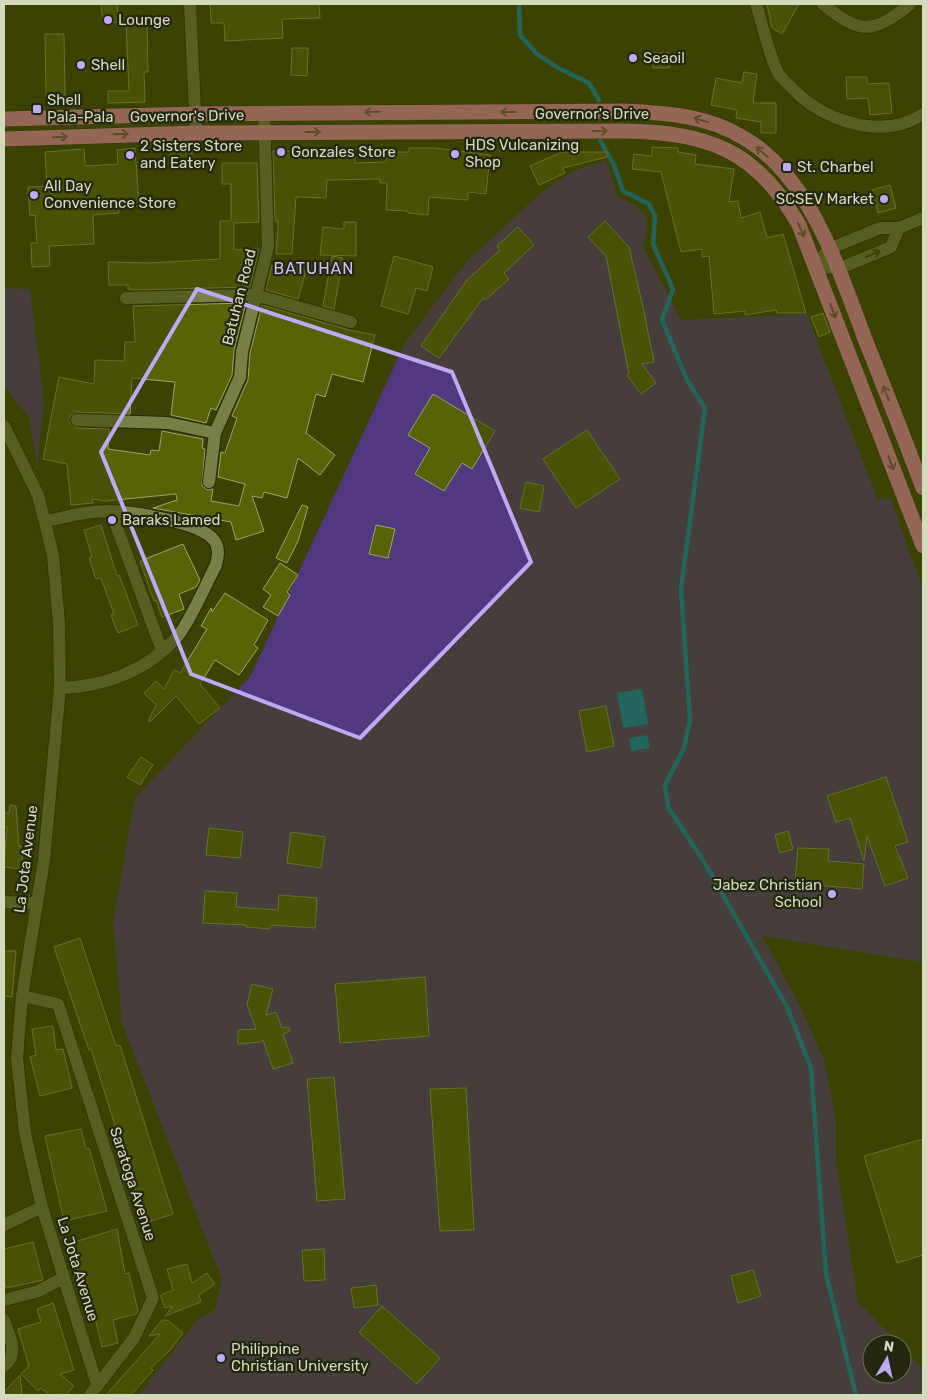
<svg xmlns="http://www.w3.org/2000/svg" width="927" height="1399" viewBox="0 0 927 1399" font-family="Rubik,sans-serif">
<rect width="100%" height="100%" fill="#3c4302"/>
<path fill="#50397f" d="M 606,160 L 617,196 L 633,204 L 646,215 L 647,231 L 643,247 L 681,320 L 807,314 L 878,501 L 890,497 L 923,589 L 923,962 L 762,936 L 799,1004 L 824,1060 L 836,1119 L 836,1161 L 858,1302 L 899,1344 L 872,1344 L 872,1374 L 902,1374 L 902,1347 L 923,1369 L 923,1395 L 139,1395 L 197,1320 L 215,1310 L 222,1280 L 122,1023 L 113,921 L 135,798 L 250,677 L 405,343 L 467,261 L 543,191 L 573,171 Z
M 4,288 L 30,289 L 44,401 L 37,465 L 29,418 L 4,386 Z"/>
<path fill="#078ec8" d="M 642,689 L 648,724 L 623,728 L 617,693 Z
M 647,735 L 650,748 L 631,751 L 629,738 Z"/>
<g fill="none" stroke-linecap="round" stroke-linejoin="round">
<path stroke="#078ec8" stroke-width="4.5" d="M 519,4 L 520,35 L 537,54 L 558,68 L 589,83 L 599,100
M 600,140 L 614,165 L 623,191 L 649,204 L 655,216 L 653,244 L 673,289 L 662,320 L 687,380 L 705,408 L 681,589 L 690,720 L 684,748 L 665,785 L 668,807 L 704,862 L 787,1007 L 811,1068 L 826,1274 L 856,1395"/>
</g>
<path fill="#586207" stroke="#9ca66b" d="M 101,4 L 117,4 L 119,22 L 103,23 Z
M 210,4 L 319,4 L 320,18 L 282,19 L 283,38 L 225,41 L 224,23 L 211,23 Z
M 767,4 L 799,4 L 782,34 L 772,28 Z
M 147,22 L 148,72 L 144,72 L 145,102 L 108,103 L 108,91 L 129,91 L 126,23 Z
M 45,34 L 64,34 L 65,97 L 46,97 Z
M 292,48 L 308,48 L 307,76 L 291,75 Z
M 653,53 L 669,53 L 669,68 L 653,68 Z
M 744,72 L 757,74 L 753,103 L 776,103 L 776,133 L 761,133 L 761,122 L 736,118 L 737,110 L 711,105 L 716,78 L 742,83 Z
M 846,77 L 867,77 L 867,84 L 889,83 L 892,113 L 870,115 L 868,98 L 847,99 Z
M 170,146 L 192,146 L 192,163 L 170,163 Z
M 652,147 L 678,148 L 678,152 L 696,155 L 695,164 L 734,169 L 729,202 L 738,201 L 741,218 L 760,212 L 767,238 L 783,234 L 806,313 L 777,313 L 776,310 L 745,315 L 745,311 L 714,314 L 709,256 L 702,257 L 702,249 L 681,252 L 661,172 L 632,169 L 634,154 L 652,156 Z
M 135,148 L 139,206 L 118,208 L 119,213 L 93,215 L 94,244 L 49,246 L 50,266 L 32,267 L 31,243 L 37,243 L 35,215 L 30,216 L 28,187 L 47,186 L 45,152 L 84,149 L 85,165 L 88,166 L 118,164 L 117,150 Z
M 293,148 L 355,150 L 355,163 L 386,162 L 387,152 L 409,152 L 409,148 L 435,148 L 490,155 L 486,194 L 468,192 L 468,200 L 429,197 L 428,215 L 408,213 L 408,211 L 386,210 L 387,183 L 380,183 L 380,179 L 327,180 L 326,198 L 296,197 L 292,254 L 276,254 L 278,225 L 278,221 L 275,221 L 273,151 L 293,151 Z
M 562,152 L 607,152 L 607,157 L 563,168 L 565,173 L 539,185 L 530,166 Z
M 222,163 L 257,163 L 259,222 L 234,223 L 234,250 L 259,249 L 250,287 L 133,290 L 128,289 L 128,285 L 109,285 L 108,262 L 150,263 L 220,259 L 220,221 L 231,221 L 231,184 L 222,184 Z
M 890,185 L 896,208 L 878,213 L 872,190 Z
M 605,221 L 629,247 L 643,307 L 654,362 L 642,364 L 656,383 L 641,394 L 627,375 L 629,374 L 606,256 L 588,237 Z
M 344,222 L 356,222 L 356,256 L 320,255 L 323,227 L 344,229 Z
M 518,227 L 534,245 L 504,273 L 509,279 L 485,300 L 483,298 L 439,358 L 421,346 L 467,280 L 500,250 L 497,246 Z
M 332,256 L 343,258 L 334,309 L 323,306 Z
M 394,256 L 433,267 L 427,291 L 416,288 L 408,314 L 381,306 Z
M 272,265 L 306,271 L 298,299 L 266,290 Z
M 246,303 L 234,350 L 232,375 L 216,410 L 211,408 L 206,423 L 171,415 L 175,382 L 132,378 L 130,414 L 77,412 L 70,416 L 70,423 L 77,428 L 109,429 L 108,449 L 150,455 L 151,450 L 159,451 L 162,431 L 203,439 L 202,448 L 205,449 L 202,486 L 208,490 L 213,489 L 211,501 L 239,506 L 245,484 L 218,477 L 221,452 L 225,453 L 237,418 L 232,416 L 248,380 L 250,353 L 262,305 L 349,330 L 375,335 L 363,382 L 332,374 L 325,397 L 316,394 L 306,433 L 335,455 L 320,475 L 298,458 L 287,498 L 264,492 L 262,498 L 252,496 L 264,531 L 236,540 L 231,522 L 153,508 L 177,500 L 176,494 L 105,501 L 92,499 L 93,503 L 71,505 L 67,464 L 43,459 L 59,377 L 94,384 L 95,360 L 124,361 L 125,342 L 135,342 L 133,306 Z
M 823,313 L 830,332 L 819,337 L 811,317 Z
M 433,394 L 495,431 L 472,469 L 462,463 L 444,491 L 415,474 L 430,448 L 408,435 Z
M 587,430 L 620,479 L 576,508 L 543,459 Z
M 526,482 L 544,486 L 539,512 L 520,508 Z
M 302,505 L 308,507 L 298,541 L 287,563 L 276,558 Z
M 101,525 L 117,576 L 119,575 L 138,625 L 118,633 L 111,615 L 114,614 L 101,578 L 96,579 L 89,558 L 92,557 L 84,530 Z
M 376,525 L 395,529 L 388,558 L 369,554 Z
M 183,544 L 200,580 L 196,587 L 179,594 L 184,609 L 162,617 L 156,600 L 154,601 L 140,561 Z
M 280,563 L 298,575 L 287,592 L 290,595 L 278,616 L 263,607 L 271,595 L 263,589 Z
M 225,593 L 268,620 L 254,645 L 258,648 L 239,675 L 215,660 L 200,684 L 220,708 L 199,724 L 176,696 L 150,722 L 148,721 L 156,705 L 144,693 L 156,681 L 164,689 L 174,670 L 180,673 L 207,629 L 201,626 L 211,608 L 212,612 Z
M 606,706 L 614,746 L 587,752 L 579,711 Z
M 141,757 L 153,765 L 140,785 L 127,777 Z
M 886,777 L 908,842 L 895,846 L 908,878 L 885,886 L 867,836 L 864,861 L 850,818 L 836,822 L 827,796 Z
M 10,805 L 16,806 L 19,846 L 24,847 L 21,869 L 4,867 L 7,827 L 4,827 L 4,813 L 9,813 Z
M 209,828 L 243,832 L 240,858 L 206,855 Z
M 788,831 L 793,849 L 780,853 L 775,835 Z
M 291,832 L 325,837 L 321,868 L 287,863 Z
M 798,848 L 829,849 L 828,861 L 864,864 L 862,889 L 795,883 Z
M 205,891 L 237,893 L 236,907 L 278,910 L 279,895 L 317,898 L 315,928 L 271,925 L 270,929 L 246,927 L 246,925 L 203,923 Z
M 80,938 L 116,1046 L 120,1045 L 173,1214 L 148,1222 L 144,1204 L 140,1205 L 91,1049 L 89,1050 L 54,947 Z
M 4,951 L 16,951 L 12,997 L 4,996 Z
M 425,977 L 429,1036 L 340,1043 L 335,984 Z
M 252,984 L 273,989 L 266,1015 L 276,1012 L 282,1028 L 289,1027 L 290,1031 L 283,1034 L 293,1063 L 273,1069 L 263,1040 L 260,1042 L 238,1044 L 238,1030 L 256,1029 L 247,1004 Z
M 53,1026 L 56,1050 L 63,1049 L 72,1088 L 40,1096 L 30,1057 L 36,1055 L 32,1029 Z
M 334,1077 L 345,1199 L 317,1201 L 307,1079 Z
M 466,1088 L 474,1230 L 440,1231 L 430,1089 Z
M 81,1129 L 86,1149 L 89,1148 L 107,1211 L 64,1221 L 45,1136 Z
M 923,1139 L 923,1255 L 897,1263 L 864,1156 Z
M 117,1229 L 125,1274 L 129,1273 L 138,1311 L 136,1314 L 113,1320 L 118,1343 L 102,1347 L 86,1279 L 81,1280 L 68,1244 Z
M 33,1242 L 43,1280 L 6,1288 L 4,1279 L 4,1249 Z
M 324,1249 L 325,1280 L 304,1281 L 302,1250 Z
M 187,1264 L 192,1283 L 207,1273 L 215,1284 L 199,1295 L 201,1302 L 165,1316 L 173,1306 L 165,1308 L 161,1297 L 161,1295 L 173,1290 L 167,1269 Z
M 753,1270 L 761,1296 L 738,1303 L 731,1276 Z
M 376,1285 L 378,1305 L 354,1308 L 351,1288 Z
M 53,1303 L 74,1370 L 60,1374 L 74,1386 L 66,1395 L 50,1395 L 41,1388 L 38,1391 L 21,1374 L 29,1366 L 18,1329 L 41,1322 L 37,1309 Z
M 382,1306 L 440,1358 L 417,1384 L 359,1332 Z
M 162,1320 L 167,1320 L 183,1333 L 171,1349 L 151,1368 L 153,1370 L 131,1395 L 106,1395 L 160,1334 L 149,1336 Z
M 20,1375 L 22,1395 L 4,1395 L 4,1392 Z"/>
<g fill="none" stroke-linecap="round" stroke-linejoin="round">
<g stroke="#242809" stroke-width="14">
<path id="minor" d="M 190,4 L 196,133
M 756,4 C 763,26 768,52 778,73 C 781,78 787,83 791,87 C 822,121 882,141 923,114
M 823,4 C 860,34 872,35 910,4
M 899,228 L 891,247 L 838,269 L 816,265 L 829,249 L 880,228 L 899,228 L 923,218
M 126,298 L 255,295 L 351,322
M 77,420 L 168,423 L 215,433
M 4,426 L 38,495 L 53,555 L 59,623 L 60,688 L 44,860 L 22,996 L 17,1058 L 25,1133 L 42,1207 L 97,1385
M 209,482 L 215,433 L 240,377 L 242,352 L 268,247 L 264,114
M 111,511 L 162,651
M 46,521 C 67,517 89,510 111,511 C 134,512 199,522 214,540 C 220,548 218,556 216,565 C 206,584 190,622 177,637 C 147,671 104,687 60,688
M 4,902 L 37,903
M 22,996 L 58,1004 L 153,1298 L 134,1338 L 90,1395
M 4,1225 L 42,1207
M 4,1300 L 39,1291 L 64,1277
M 4,1320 C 9,1335 20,1354 4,1366"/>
</g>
<g stroke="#242809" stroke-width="16">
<path id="highway" d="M 4,119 L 195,114 L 624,111 C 666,113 707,115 744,138 C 811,177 839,271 865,339 C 885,389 904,438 923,488
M 4,139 L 196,133 L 624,131 C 707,132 757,150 799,225 L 923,546"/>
</g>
<use href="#minor" stroke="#778046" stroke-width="12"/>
<use href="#highway" stroke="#fd90ba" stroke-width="15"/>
</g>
<defs><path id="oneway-shaft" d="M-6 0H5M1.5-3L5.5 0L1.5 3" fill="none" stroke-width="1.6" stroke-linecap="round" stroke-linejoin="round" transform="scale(1.25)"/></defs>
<g stroke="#86565c">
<use href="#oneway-shaft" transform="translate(372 112) rotate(179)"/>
<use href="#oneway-shaft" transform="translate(508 112) rotate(-180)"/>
<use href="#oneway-shaft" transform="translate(701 120) rotate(-163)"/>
<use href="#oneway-shaft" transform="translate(600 131)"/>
<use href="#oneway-shaft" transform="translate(313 132)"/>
<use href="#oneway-shaft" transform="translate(121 134) rotate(-2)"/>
<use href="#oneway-shaft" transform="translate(60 137) rotate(-2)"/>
<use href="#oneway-shaft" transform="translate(762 152) rotate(-139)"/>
<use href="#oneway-shaft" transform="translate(801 230) rotate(66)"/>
<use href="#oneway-shaft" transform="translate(833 311) rotate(69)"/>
<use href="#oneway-shaft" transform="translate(886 393) rotate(-111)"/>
<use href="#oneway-shaft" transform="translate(891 463) rotate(69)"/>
</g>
<use stroke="#393d1d" href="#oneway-shaft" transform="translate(873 254) rotate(-23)"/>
<path d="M0 0H927V1399H0ZM 197,289 L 452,372 L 531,562 L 360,738 L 191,674 L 101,452 Z" fill="#3c4302" fill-opacity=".55" fill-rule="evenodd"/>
<path fill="none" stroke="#bea9f5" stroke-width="4" stroke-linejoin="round" d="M 197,289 L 452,372 L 531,562 L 360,738 L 191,674 L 101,452 Z"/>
<g fill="#bea9f5" stroke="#24270f" stroke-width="2">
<circle cx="108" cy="20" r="5"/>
<circle cx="633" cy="58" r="5"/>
<circle cx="81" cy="65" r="5"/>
<rect x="32" y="104" width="10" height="10" rx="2.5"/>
<circle cx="281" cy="152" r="5"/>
<circle cx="455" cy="154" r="5"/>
<circle cx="130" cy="155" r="5"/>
<rect x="782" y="162" width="10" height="10" rx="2.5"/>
<circle cx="34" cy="195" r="5"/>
<circle cx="884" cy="199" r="5"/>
<circle cx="112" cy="520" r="5"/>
<circle cx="832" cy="894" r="5"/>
<circle cx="221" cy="1358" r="5"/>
</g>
<g text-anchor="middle" stroke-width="4.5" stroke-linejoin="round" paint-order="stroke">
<g font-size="15" fill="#d4dabc" stroke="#24270f" text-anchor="start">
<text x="118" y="25">Lounge</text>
<text x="643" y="63">Seaoil</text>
<text x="91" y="70">Shell</text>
<text x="47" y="105">Shell<tspan x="47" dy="17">Pala-Pala</tspan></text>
<text x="465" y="150">HDS Vulcanizing<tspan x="465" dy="17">Shop</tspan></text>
<text x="140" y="151">2 Sisters Store<tspan x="140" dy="17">and Eatery</tspan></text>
<text x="291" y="157">Gonzales Store</text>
<text x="797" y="172">St. Charbel</text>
<text x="44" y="191">All Day<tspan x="44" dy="17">Convenience Store</tspan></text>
<text x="874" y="204" text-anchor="end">SCSEV Market</text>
<text x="122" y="525">Baraks Lamed</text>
<text x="822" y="890" text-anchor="end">Jabez Christian<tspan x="822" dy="17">School</tspan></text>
<text x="231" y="1354">Philippine<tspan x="231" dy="17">Christian University</tspan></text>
</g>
<g font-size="15" fill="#d4dabc" stroke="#24270f">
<text x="592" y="119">Governor's Drive</text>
<text transform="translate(187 116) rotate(-1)" y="5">Governor's Drive</text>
<text transform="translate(239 297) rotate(-76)" y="5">Batuhan Road</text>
<text transform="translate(26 859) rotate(-83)" y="5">La Jota Avenue</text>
<text transform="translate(133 1184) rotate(72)" y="5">Saratoga Avenue</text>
<text transform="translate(78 1269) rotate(73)" y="5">La Jota Avenue</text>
</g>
<g font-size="16" letter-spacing="1" fill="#cec0f9" stroke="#24270f">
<text x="314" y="274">BATUHAN</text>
</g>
</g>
<rect width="927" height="1399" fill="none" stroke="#d4dabc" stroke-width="10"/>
<g transform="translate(887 1359) rotate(9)"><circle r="24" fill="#24270f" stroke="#6a6f54"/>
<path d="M0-4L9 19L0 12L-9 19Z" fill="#bea9f5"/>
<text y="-8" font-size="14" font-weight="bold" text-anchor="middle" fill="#d4dabc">N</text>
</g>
</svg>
